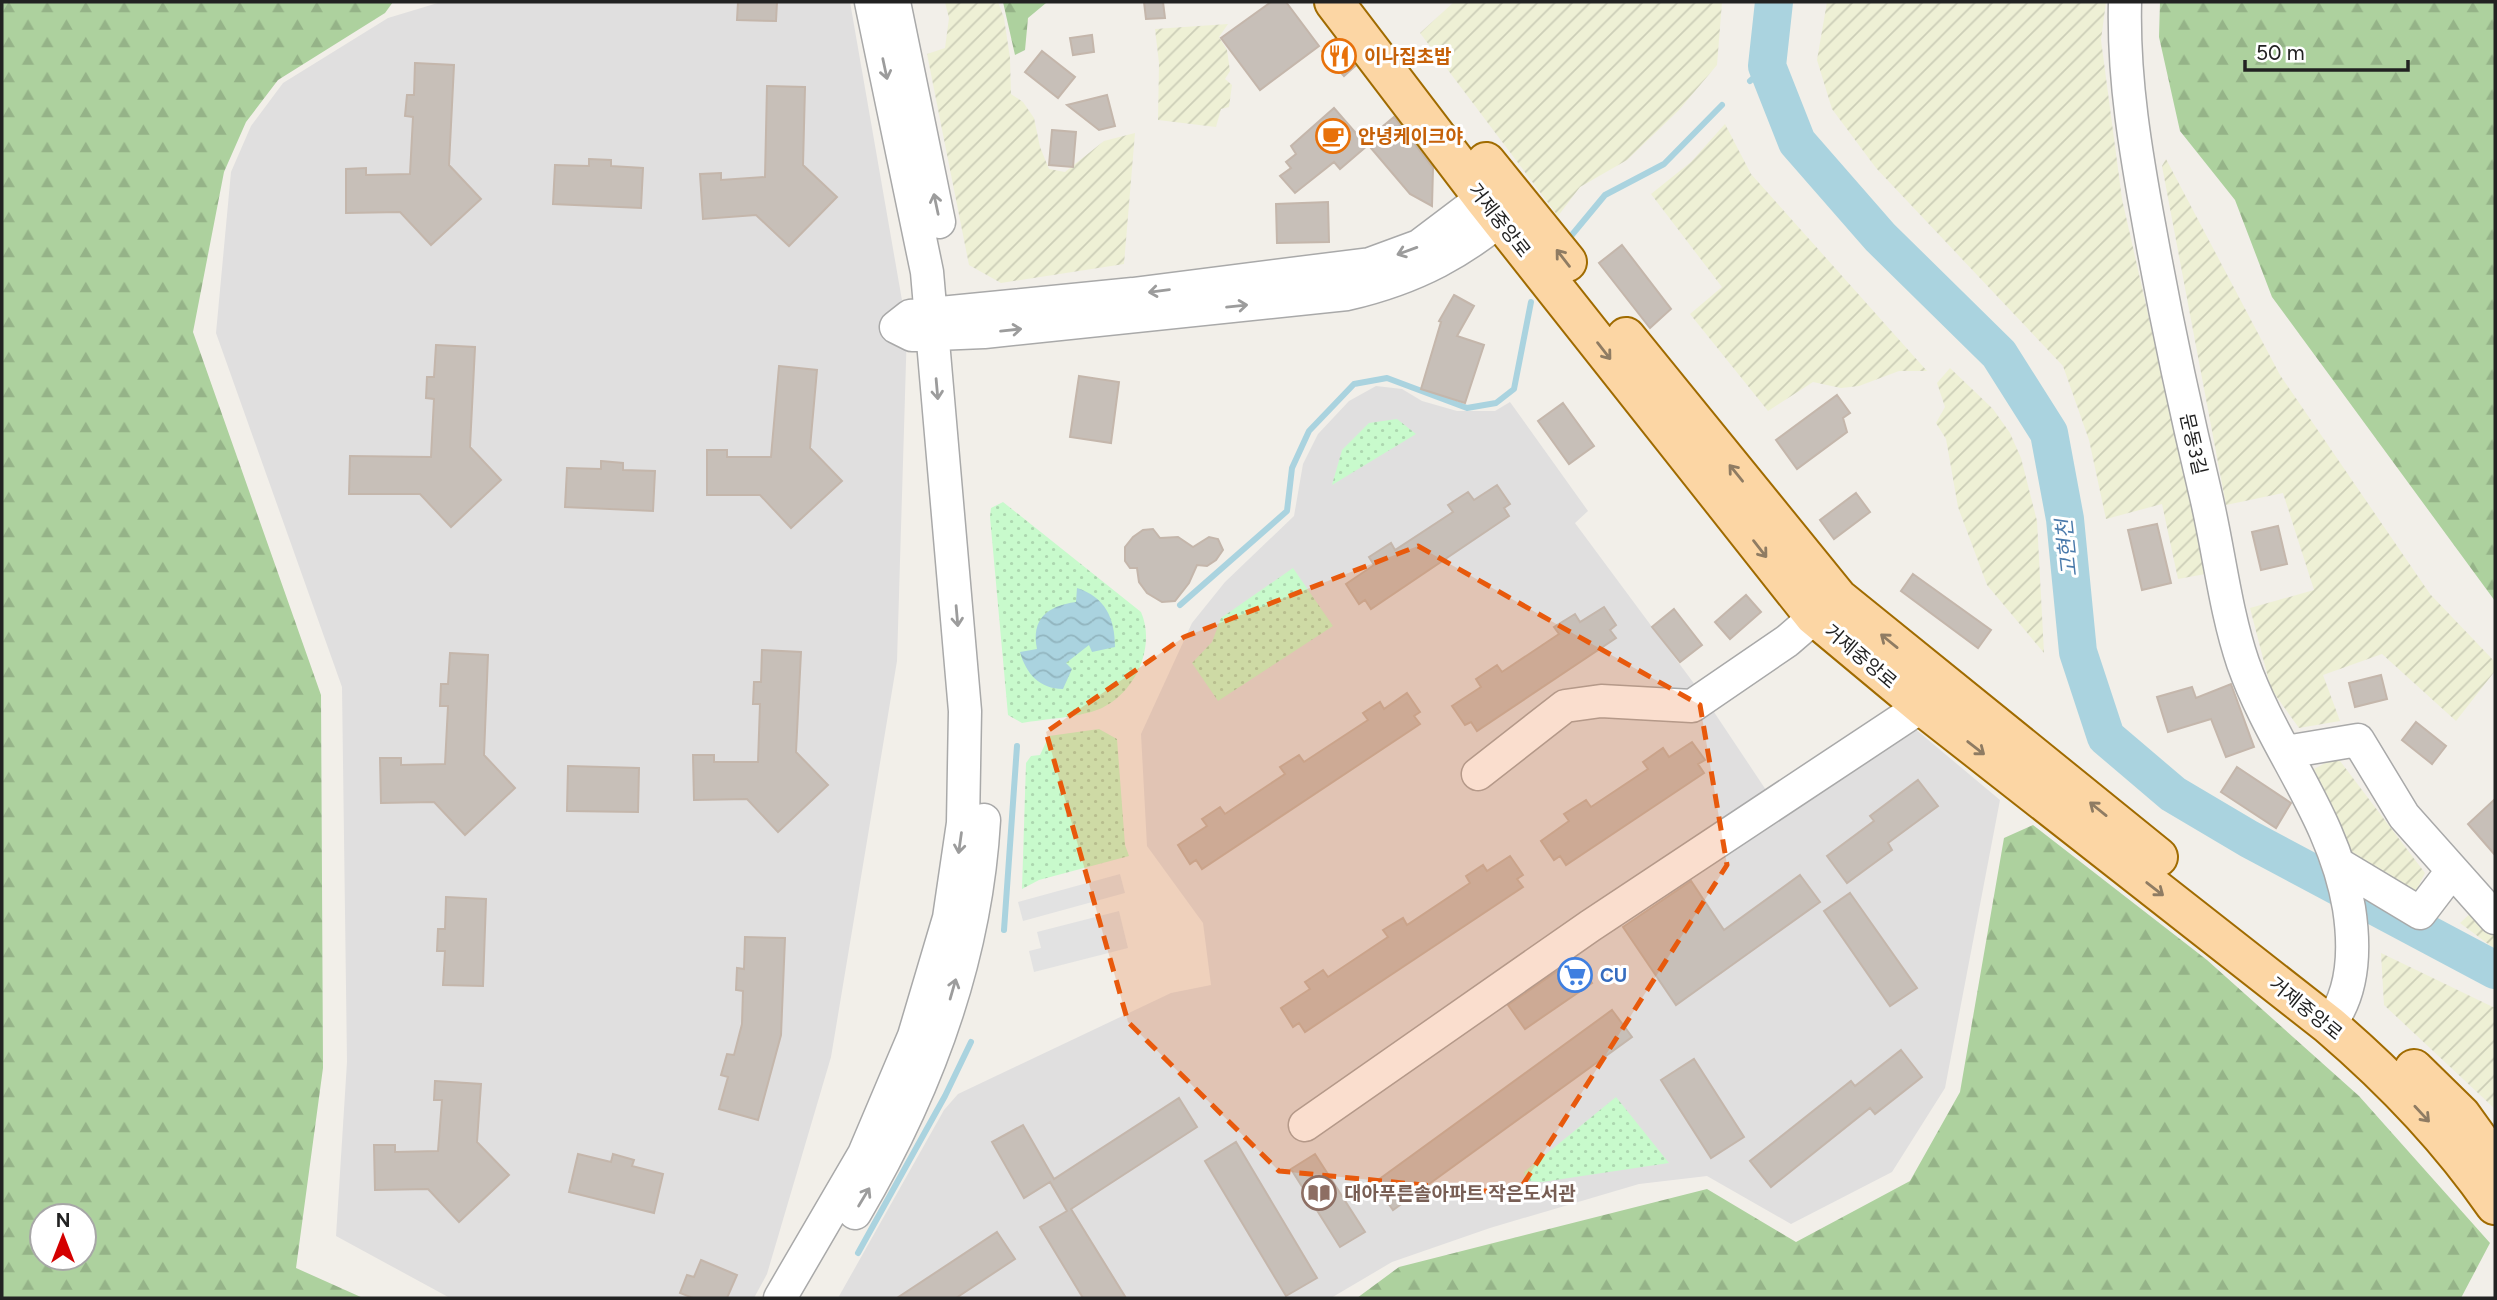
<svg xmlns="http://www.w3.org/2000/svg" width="2497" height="1300" viewBox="0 0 2497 1300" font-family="Figtree,'Noto Sans KR',sans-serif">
<defs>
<pattern id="farmland-furrows" width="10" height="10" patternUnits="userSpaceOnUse" patternTransform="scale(1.75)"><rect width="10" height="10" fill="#eef0d5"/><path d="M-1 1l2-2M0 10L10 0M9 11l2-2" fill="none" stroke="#ccceb7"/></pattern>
<pattern id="forest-firs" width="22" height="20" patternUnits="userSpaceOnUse" patternTransform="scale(1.75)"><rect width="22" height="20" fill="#add19e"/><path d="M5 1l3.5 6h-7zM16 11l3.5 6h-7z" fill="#95b388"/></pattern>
<pattern id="park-dots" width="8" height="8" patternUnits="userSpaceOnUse" patternTransform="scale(1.75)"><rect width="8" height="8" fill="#c8facc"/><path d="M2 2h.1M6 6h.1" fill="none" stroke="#acd6af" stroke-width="1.8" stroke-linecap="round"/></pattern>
<pattern id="water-waves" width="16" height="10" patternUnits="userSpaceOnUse" patternTransform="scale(1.75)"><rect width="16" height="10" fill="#aad3df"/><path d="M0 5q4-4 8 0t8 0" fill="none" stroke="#92b5bf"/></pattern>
</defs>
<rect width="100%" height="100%" fill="#f2efe9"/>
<path fill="#e0dfdf" d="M 441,2 L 850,2 L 907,329 L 897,661 L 831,1057 L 767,1274 L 754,1298 L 450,1298 L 336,1236 L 347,1062 L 342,687 L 216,333 L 231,172 L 251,126 L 283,83 L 388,18 Z
M 1376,386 L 1402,389 L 1422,401 L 1457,411 L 1495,411 L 1510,402 L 1588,511 L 1575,523 L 1704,697 L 1776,805 L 1902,718 L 2000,800 L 1945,1088 L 1892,1172 L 1791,1224 L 1707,1176 L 1639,1184 L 1490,1228 L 1392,1262 L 1331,1298 L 838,1298 L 944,1110 L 958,1094 L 1171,993 L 1211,985 L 1203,923 L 1147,846 L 1141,734 L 1192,623 L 1225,582 L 1294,516 L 1303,464 L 1318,434 L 1349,401 Z"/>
<path fill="url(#farmland-furrows)" d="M 945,2 L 998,2 L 1004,18 L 1010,58 L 1011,94 L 1023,102 L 1034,118 L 1040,147 L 1049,169 L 1065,172 L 1104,141 L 1135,133 L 1124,264 L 1001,283 L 969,265 L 927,54 L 945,48 L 949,18 Z
M 1454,2 L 1722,2 L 1717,65 L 1679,110 L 1627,160 L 1580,187 L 1558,216 L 1420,33 Z
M 1827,2 L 2106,2 L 2101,40 L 2122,199 L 2189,495 L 2211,573 L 2178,579 L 2162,504 L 2106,519 L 2089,440 L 2063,366 L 1876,168 L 1832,109 L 1817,60 Z
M 1228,24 L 1219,37 L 1227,50 L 1230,71 L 1225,79 L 1232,85 L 1229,107 L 1221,109 L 1216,127 L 1158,120 L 1159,63 L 1155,29 Z
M 1725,124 L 1751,174 L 1927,371 L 1899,371 L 1859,386 L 1841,388 L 1813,382 L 1768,411 L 1690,314 L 1722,287 L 1651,194 L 1691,162 Z
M 2166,159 L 2280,375 L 2430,594 L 2495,662 L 2495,671 L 2456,721 L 2382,654 L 2323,675 L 2340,721 L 2299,728 L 2271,689 L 2250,608 L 2314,590 L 2283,493 L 2226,505 L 2162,166 Z
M 1950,368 L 1993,409 L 2010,433 L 2021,458 L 2037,521 L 2044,653 L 1987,585 L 1958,507 L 1946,439 L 1936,423 L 1945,407 L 1937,383 Z
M 2337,757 L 2425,873 L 2415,893 L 2353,856 L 2314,769 Z
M 2473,911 L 2495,937 L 2495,949 L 2460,923 Z
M 2381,953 L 2495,1008 L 2495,1109 L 2384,1005 Z"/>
<path fill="url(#forest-firs)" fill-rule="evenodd" d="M 2,2 L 393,2 L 385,13 L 278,80 L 246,122 L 224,172 L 193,332 L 321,695 L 323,1068 L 296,1268 L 363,1298 L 2,1298 ZM 42,1216 L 84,1216 L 84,1258 L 42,1258 Z
M 1003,2 L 1046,3 L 1028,18 L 1025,50 L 1015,55 Z
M 2160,2 L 2495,2 L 2495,601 L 2272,297 L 2235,200 L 2180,131 L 2159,37 Z
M 2033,825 L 2207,960 L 2359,1096 L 2490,1243 L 2461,1298 L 1357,1298 L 1399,1267 L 1707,1189 L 1796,1242 L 1910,1181 L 1960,1092 L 2004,838 Z"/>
<path fill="url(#park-dots)" d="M 1397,419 L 1416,434 L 1332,485 L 1342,450 L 1369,423 Z
M 1003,502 L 1141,612 C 1156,646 1136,692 1102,708 C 1083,717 1044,719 1022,723 L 1008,715 L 990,517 L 991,508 Z
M 1293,568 L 1333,626 L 1218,701 L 1192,663 L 1212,642 L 1221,618 Z
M 1099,729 L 1117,739 L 1125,845 L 1129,856 L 1039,880 L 1022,889 L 1026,763 L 1031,756 L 1040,755 L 1049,736 Z
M 1616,1097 L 1669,1163 L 1542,1182 L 1527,1181 L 1524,1172 Z"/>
<path fill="#e2e2e2" d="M 1120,874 L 1125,893 L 1023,921 L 1018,902 Z
M 1119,911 L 1128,948 L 1034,972 L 1029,951 L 1041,948 L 1037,932 Z"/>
<path fill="url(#water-waves)" d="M 1077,588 C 1105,597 1115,618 1115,647 L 1092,652 L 1089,645 L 1066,663 L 1072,669 L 1063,689 C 1040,689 1026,674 1020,652 L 1037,649 C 1031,619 1047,606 1076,602 Z"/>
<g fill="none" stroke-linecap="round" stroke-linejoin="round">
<path stroke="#aad3df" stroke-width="6" d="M 1750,81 L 1767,66
M 1571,236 L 1605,195 L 1664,164 L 1722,105
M 1180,605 L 1287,511 L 1292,468 L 1309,431 L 1354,384 L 1387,378 L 1467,408 L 1496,403 L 1514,389 L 1531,302
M 1004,930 L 1017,746
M 858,1253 L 945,1096 L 971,1042"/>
<path stroke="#aad3df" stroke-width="38" d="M 1774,2 L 1767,66 L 1797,142 L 1880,237 L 1999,354 L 2049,433 L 2065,519 L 2078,652 L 2106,737 L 2173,794 L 2249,839 L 2495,970"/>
</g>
<path fill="#c7bfb8" stroke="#c4b6ab" stroke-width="2" d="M 738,2 L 777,2 L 776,21 L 737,20 Z
M 1144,2 L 1163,2 L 1165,18 L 1146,19 Z
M 1271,2 L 1286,2 L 1319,46 L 1260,90 L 1221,38 Z
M 1092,35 L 1094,52 L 1073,55 L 1070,38 Z
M 1335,39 L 1355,66 L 1344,76 L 1322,51 Z
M 1042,51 L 1075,77 L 1058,98 L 1025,72 Z
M 415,63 L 454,65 L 449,165 L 481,199 L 431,245 L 400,212 L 346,213 L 346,169 L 366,168 L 366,175 L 410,174 L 413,117 L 405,116 L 407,95 L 414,95 Z
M 767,86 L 805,87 L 803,165 L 837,197 L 789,246 L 756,215 L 703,219 L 700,174 L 721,173 L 721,180 L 765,177 Z
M 1107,95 L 1115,126 L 1099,130 L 1067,105 Z
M 1334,108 L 1367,146 L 1340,169 L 1334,162 L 1295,193 L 1280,176 L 1291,168 L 1286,162 L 1296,154 L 1291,146 Z
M 1394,117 L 1433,168 L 1432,206 L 1410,194 L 1365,141 Z
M 1052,130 L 1076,132 L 1073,167 L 1049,165 Z
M 589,159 L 611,160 L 611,166 L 643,168 L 641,208 L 553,204 L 555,165 L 589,166 Z
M 1328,202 L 1329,242 L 1277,243 L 1276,204 Z
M 1622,245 L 1671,309 L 1650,328 L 1599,263 Z
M 1454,295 L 1474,306 L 1457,336 L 1484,345 L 1465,403 L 1421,389 L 1441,322 L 1439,321 Z
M 436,345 L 475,347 L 470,447 L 501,480 L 451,527 L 420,494 L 349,494 L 350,456 L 431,457 L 434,399 L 426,398 L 427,377 L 434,377 Z
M 779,366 L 817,370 L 810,448 L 842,481 L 791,528 L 760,495 L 707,495 L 707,450 L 727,450 L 727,457 L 771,457 Z
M 1079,376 L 1119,382 L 1111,443 L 1070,437 Z
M 1837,395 L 1850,413 L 1843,418 L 1847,432 L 1797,469 L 1776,440 Z
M 1563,403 L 1594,446 L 1569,464 L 1538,421 Z
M 601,461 L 623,463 L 623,470 L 655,471 L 653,511 L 565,507 L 567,468 L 601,469 Z
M 1497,485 L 1510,504 L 1504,508 L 1509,516 L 1371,609 L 1365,600 L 1359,604 L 1346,584 L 1374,565 L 1369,557 L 1391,543 L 1395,550 L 1453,512 L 1448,505 L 1468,492 L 1474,500 Z
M 1856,493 L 1870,512 L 1834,539 L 1820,520 Z
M 2157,524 L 2171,583 L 2142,590 L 2128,530 Z
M 2278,526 L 2287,564 L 2261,570 L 2252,532 Z
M 1153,529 L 1160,538 L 1178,537 L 1193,547 L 1209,537 L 1218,539 L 1223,550 L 1216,560 L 1207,566 L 1197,565 L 1189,583 L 1175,601 L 1162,602 L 1147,593 L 1139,582 L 1137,568 L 1130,568 L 1125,561 L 1125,547 L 1133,537 L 1143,530 Z
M 1913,574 L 1991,630 L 1978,648 L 1901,591 Z
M 1746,595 L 1761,612 L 1730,639 L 1715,622 Z
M 1604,607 L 1616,625 L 1610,630 L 1616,638 L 1477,731 L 1471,722 L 1465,725 L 1452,706 L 1481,687 L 1476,679 L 1497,665 L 1502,672 L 1559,634 L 1554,627 L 1575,614 L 1580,622 Z
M 1674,609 L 1702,645 L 1680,662 L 1652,627 Z
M 762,650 L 801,652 L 796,752 L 828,785 L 778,832 L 747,799 L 694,800 L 693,755 L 714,755 L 714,762 L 758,762 L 760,704 L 753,704 L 754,682 L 761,682 Z
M 450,653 L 488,655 L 484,755 L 515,788 L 465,835 L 434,802 L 381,803 L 380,758 L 401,758 L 401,765 L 445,764 L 448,706 L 440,706 L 441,684 L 448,684 Z
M 2381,675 L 2387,699 L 2355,707 L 2349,683 Z
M 2231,684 L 2254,747 L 2226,757 L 2211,719 L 2168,732 L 2157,697 L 2192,687 L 2196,698 Z
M 1407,693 L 1420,712 L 1414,716 L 1420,724 L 1202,869 L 1196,860 L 1190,864 L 1178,845 L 1207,826 L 1202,819 L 1220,807 L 1225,814 L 1285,774 L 1280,767 L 1299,755 L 1304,762 L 1368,720 L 1363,713 L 1380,702 L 1384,709 Z
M 2416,722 L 2446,746 L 2432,764 L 2402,740 Z
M 1692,742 L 1705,760 L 1698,764 L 1704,773 L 1566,865 L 1560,856 L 1554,860 L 1541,841 L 1569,821 L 1564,814 L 1586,800 L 1591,807 L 1648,769 L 1643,762 L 1663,748 L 1669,757 Z
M 568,766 L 639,768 L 638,812 L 567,811 Z
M 2237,767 L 2291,803 L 2276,828 L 2221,792 Z
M 1918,780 L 1938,806 L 1888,843 L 1892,850 L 1847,883 L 1827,856 L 1874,821 L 1870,816 Z
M 2495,799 L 2495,855 L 2468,824 Z
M 1510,856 L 1523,875 L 1517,879 L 1523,887 L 1305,1032 L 1299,1023 L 1293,1027 L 1281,1008 L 1310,989 L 1305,982 L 1323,970 L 1328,977 L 1388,937 L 1383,930 L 1403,918 L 1407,925 L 1470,883 L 1466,876 L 1483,865 L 1487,871 Z
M 1800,875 L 1820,902 L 1676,1005 L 1623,927 L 1691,881 L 1724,930 Z
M 1850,893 L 1917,988 L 1890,1006 L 1824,911 Z
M 446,897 L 486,899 L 483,986 L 443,985 L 445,951 L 437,951 L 438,929 L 445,929 Z
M 745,937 L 785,938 L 781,1035 L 758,1120 L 719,1109 L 728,1077 L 721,1075 L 727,1054 L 734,1055 L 742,1024 L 743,991 L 736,990 L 737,968 L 744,969 Z
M 1575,959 L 1592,983 L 1525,1029 L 1508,1005 Z
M 1612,1010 L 1632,1037 L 1393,1210 L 1374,1183 Z
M 1901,1050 L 1922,1077 L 1875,1114 L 1870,1108 L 1771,1187 L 1750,1161 L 1851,1081 L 1855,1086 Z
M 1694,1059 L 1744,1137 L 1711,1158 L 1661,1080 Z
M 435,1081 L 481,1084 L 477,1142 L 509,1175 L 459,1222 L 428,1189 L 375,1190 L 374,1145 L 395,1145 L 395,1152 L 438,1151 L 442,1100 L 434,1100 Z
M 1179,1098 L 1197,1127 L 1071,1209 L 1126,1298 L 1083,1298 L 1040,1227 L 1067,1211 L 1050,1182 L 1024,1198 L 992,1142 L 1023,1125 L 1054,1179 Z
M 1236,1142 L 1317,1278 L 1286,1296 L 1205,1161 Z
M 578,1154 L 611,1162 L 613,1154 L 634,1160 L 632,1166 L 663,1174 L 654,1213 L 569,1192 Z
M 1315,1154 L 1365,1232 L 1340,1247 L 1291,1169 Z
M 997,1232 L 1015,1259 L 956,1298 L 897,1298 Z
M 701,1260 L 737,1275 L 727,1298 L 693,1298 L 680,1293 L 687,1275 L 694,1277 Z"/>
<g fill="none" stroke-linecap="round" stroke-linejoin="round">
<g stroke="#a9a9a9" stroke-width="35">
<path id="minor" d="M 894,2 L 939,222
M 2125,2 C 2123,79 2136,154 2150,230 C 2166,319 2185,408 2206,496 C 2219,551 2225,610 2243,663 C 2273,748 2334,817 2349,908 C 2355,947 2354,993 2329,1025
M 1501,184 L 1419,246 L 1370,264 L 1133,294 L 910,316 L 896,327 L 912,335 L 984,332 L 1347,294 C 1416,278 1464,252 1517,206
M 2286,752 L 2358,740 L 2404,816 L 2495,918
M 1478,774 L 1565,706 L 1601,701 L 1692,706 L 1787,641 L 1831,603
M 2340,865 L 2420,913 L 2452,871
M 1305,1125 L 1590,926 L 1922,706 L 1937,689
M 855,1213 C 926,1093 976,959 984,820
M 780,1298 L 864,1154 L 914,1036 L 949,918 L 963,823 L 965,711 L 927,272 L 871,2"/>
</g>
<g stroke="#a06b00" stroke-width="42">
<path id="major" d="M 1334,2 L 1484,199 L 1814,616 L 1922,706 L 2329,1025 C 2392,1079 2448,1137 2495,1205
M 1486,162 L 1567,262
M 1626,337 L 1838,598 L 2158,857
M 2414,1069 L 2461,1115 L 2494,1161"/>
</g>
<use href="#minor" stroke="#fff" stroke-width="32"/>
<use href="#major" stroke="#fcd6a4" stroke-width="38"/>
</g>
<defs><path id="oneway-shaft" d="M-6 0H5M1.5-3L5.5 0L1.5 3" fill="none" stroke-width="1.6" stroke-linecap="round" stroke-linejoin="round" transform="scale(1.75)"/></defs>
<g stroke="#9c9c9c">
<use href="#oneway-shaft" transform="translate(885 69) rotate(78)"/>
<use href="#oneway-shaft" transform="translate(936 204) rotate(-102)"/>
<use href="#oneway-shaft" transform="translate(1407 251) rotate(160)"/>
<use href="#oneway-shaft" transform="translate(1159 291) rotate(173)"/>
<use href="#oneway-shaft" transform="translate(1237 306) rotate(-6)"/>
<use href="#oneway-shaft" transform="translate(1011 330) rotate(-6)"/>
<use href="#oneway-shaft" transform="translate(937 389) rotate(85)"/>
<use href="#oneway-shaft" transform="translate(957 616) rotate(85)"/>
<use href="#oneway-shaft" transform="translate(960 843) rotate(98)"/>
<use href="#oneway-shaft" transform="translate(953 989) rotate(-74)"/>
<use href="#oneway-shaft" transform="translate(864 1197) rotate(-59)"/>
</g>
<g stroke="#8f7c63">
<use href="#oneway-shaft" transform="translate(1563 258) rotate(-128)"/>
<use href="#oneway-shaft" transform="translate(1604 351) rotate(52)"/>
<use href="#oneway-shaft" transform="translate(1736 473) rotate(-129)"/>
<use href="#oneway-shaft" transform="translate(1760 549) rotate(52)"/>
<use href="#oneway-shaft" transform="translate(1889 641) rotate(-141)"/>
<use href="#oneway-shaft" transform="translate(1976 748) rotate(38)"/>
<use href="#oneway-shaft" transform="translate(2098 809) rotate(-141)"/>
<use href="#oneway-shaft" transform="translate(2155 889) rotate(38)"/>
<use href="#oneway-shaft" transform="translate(2422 1114) rotate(47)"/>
</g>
<path fill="#e8590c" fill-opacity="0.2" stroke="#e8590c" stroke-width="5" stroke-dasharray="14 9" stroke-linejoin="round" d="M 1418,546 L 1700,705 L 1727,865 L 1517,1194 L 1279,1171 L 1128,1022 L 1046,732 L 1184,637 Z"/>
<defs>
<g id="restaurant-ring" transform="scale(1.75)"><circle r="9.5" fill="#fff" stroke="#e8710a" stroke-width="1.5"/><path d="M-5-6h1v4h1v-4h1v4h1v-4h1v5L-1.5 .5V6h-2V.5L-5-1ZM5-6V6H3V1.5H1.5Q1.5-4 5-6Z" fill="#e8710a"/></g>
<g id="cafe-ring" transform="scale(1.75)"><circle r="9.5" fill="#fff" stroke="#e8710a" stroke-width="1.5"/><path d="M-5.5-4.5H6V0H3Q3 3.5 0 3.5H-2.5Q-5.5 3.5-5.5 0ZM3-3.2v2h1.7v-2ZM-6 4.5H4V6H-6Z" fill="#e8710a"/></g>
<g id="supermarket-ring" transform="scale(1.75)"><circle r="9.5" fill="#fff" stroke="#3f7fe0" stroke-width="1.5"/><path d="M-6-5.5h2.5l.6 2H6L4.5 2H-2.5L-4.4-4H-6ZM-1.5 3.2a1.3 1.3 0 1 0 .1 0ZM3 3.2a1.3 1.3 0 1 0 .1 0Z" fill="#3f7fe0"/></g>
<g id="library-ring" transform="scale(1.75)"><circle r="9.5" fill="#fff" stroke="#8d6e63" stroke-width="1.5"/><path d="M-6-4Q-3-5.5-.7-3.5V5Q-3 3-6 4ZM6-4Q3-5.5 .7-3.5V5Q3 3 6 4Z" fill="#8d6e63"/></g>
</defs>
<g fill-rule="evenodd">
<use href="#restaurant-ring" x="1339" y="56"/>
<use href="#cafe-ring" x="1333" y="136"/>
<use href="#supermarket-ring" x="1575" y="975"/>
<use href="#library-ring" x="1319" y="1193"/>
</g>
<g text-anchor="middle" stroke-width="6" stroke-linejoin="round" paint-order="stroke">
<g font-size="19" font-weight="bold" fill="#c56008" stroke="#fff" text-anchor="start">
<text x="1364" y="63">이나집초밥</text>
<text x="1358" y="143">안녕케이크야</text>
</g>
<g font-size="19" fill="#222" stroke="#fff">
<text transform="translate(1500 220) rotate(52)" y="7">거제중앙로</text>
<text transform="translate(2194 444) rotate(77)" y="7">문동3길</text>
<text transform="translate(1861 656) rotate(40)" y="7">거제중앙로</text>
<text transform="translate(2306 1008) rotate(39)" y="7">거제중앙로</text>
</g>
<g font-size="19" font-weight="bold" fill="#366cbe" stroke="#fff" text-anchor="start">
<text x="1600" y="982">CU</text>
</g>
<g font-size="19" font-weight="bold" fill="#785e54" stroke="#fff" text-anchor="start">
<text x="1344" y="1200">대아푸른솔아파트 작은도서관</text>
</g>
<g font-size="21" font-style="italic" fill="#4a7aab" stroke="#fff">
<text transform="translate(2067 548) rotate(-96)" y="7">고현천</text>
</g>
</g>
<rect width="2497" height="1300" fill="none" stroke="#222222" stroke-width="7"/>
<g transform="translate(63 1237)"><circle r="33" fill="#ffffff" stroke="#a7a7a7" stroke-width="2"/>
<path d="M0-5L12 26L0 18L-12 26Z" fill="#d40000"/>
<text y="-10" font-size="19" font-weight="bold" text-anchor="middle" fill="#222222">N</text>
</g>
<path d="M2245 60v10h163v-10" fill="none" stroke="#222222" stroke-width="3.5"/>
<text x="2256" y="60" font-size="21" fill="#222222" stroke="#ffffff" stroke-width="5" paint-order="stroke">50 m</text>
</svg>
